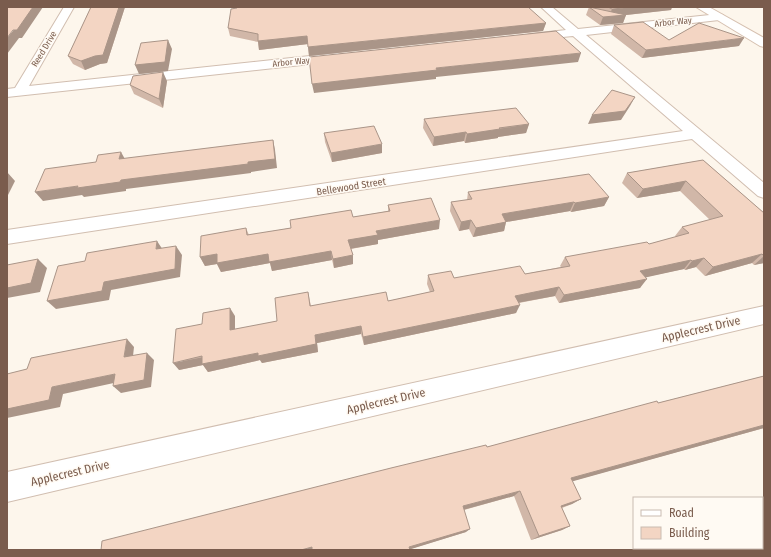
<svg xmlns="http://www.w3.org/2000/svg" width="771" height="557" viewBox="0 0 771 557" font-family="'Fira Sans Condensed',sans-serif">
<rect width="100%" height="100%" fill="#fdf6ec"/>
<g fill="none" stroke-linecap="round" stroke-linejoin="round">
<g stroke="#d1beb0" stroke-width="2">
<path id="street" d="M 64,7 L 74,7 L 29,86 L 338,53 L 342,54 L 344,57 L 342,60 L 338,61 L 7,97 L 7,89 L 15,88 Z
M 541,7 L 552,7 L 578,29 L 719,14 L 723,15 L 724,17 L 719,20 L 586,35 L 764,183 L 764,198 L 758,196 L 692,139 L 7,244 L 7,230 L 683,131 L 573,36 L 531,40 L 527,39 L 525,37 L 527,35 L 531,34 L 566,30 Z
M 764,306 L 764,324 L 7,502 L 7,472 Z"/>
</g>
<g stroke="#d6c0b0" stroke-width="2">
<path id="secondary" d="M 696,7 L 709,7 L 764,38 L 764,47 L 760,46 Z"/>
</g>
<use href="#street" fill="#fff" fill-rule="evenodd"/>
<use href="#secondary" fill="#fff" fill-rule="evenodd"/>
</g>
<path fill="#d1b7a8" d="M 91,7 L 125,7 L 107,63 L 100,64 L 85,70 L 73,64 L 68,56 Z
M 589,7 L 594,8 L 592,7 L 672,7 L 671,10 L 626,15 L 623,23 L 600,25 L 586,15 Z
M 237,8 L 546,23 L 543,31 L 309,56 L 308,44 L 259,50 L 258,42 L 230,36 L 228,28 Z
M 614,25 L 669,40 L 739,46 L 642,58 L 611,34 Z
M 167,81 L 163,108 L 134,94 L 130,85 Z
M 424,119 L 529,124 L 526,133 L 498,137 L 498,138 L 465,143 L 464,141 L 433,146 L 423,128 Z
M 324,133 L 382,153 L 332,162 L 325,142 Z
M 703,160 L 764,213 L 764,263 L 754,265 L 752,263 L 705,276 L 696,267 L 685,270 L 684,269 L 645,277 L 640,288 L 559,303 L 555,296 L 519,303 L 516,313 L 364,345 L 361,334 L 317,343 L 318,352 L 262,363 L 260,360 L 208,372 L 203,365 L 179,370 L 202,324 L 235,316 L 235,330 L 277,321 L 308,292 L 311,306 L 388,301 L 430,292 L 427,284 L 428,275 L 454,278 L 525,274 L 561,267 L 560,266 L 565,257 L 649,244 L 676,237 L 675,236 L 682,227 L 710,220 L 680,191 L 637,198 L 622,183 L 627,173 Z
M 468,192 L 609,197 L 604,206 L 571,212 L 570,211 L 506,222 L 504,231 L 473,237 L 469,229 L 459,231 L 450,211 L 451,202 L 467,200 Z
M 388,205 L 439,229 L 378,240 L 378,244 L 351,249 L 353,255 L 353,264 L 334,268 L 332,260 L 272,271 L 270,263 L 221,272 L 217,264 L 205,266 L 200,257 L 246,228 L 249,235 L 388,211 Z
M 764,376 L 764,428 L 572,481 L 581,499 L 572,504 L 562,508 L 570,526 L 562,530 L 531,540 L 514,496 L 464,510 L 466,532 L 410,549 L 101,550 L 487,447 L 658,403 Z"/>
<path fill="#aa9588" d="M 33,7 L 43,7 L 22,38 L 19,38 L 7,54 L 7,38 Z
M 119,7 L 125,7 L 107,63 L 100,64 L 85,70 L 81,61 Z
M 636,7 L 672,7 L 671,10 L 626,15 L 623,23 L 600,25 L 603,17 L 609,16 L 612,9 Z
M 546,23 L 543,31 L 309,56 L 308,47 Z
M 307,36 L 308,44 L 259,50 L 258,41 Z
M 744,38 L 739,46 L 642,58 L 646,50 Z
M 168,40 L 172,49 L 168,71 L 139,74 L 135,65 Z
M 581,53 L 578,62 L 436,77 L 436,79 L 314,93 L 312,84 L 436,68 Z
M 163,72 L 167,81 L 163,108 L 159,99 Z
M 635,97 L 630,106 L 621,120 L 588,124 L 592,115 Z
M 529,124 L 526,133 L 498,137 L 498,138 L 465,143 L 467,134 Z
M 466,132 L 464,141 L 433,146 L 434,137 Z
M 273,140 L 275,150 L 277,168 L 251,172 L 251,173 L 126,189 L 126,191 L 84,197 L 82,195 L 43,201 L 35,192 L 248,162 Z
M 382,144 L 382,153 L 332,162 L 331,153 Z
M 121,152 L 126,161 L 119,159 Z
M 7,172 L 15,181 L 7,197 Z
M 686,181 L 680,191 L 637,198 L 643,189 Z
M 609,197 L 604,206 L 571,212 L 575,203 Z
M 574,202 L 570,211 L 506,222 L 504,231 L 473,237 L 476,228 L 502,214 Z
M 440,220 L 439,229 L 378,240 L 378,244 L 349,249 L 348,240 L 376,231 Z
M 471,220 L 469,229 L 459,231 L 461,222 Z
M 157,241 L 163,250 L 156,249 Z
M 176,246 L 182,255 L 180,277 L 111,290 L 109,300 L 56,309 L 47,301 L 104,282 Z
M 331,251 L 332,260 L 272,271 L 270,263 L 221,272 L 217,264 L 205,266 L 200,257 L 217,254 L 268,254 Z
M 762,254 L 752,263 L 705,276 L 713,267 Z
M 353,255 L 353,264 L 334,268 L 333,259 Z
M 764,256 L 764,263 L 754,265 Z
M 704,258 L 696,267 L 685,270 L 692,261 Z
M 38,259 L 47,268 L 40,292 L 7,298 L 7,288 Z
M 691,260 L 684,269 L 634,280 L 640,271 Z
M 647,279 L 640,288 L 559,303 L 564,295 Z
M 559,287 L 555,296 L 511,304 L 515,296 Z
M 520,305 L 516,313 L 364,345 L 363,337 Z
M 230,308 L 235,316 L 235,338 L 230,330 Z
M 361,326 L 361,334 L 317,343 L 318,352 L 262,363 L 260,360 L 208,372 L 203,365 L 179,370 L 173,363 Z
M 127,339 L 134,347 L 132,365 L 124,357 Z
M 147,353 L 154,360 L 151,387 L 121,393 L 113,386 Z
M 115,374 L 123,381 L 63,394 L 60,407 L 7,418 L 7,409 L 52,387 Z
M 764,425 L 764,428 L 563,484 L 571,478 Z
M 520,491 L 514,496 L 459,511 L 463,506 Z
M 581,499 L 572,504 L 553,510 L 561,506 Z
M 570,526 L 562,530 L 531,540 L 539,536 Z
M 470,529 L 466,532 L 408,550 L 409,547 Z
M 312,547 L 315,550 L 301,550 Z"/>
<path fill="#f3d5c3" stroke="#aa9588" d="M 7,7 L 33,7 L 17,30 L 13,30 L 7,38 Z
M 91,7 L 119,7 L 103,55 L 95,56 L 81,61 L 68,56 Z
M 237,7 L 528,7 L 546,23 L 308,47 L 307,36 L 258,41 L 258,34 L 228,28 L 231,9 L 237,8 Z
M 589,7 L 626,15 L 603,17 Z
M 608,7 L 636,7 L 612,9 Z
M 643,22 L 669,40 L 699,23 L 744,38 L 646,50 L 614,25 Z
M 556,31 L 581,53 L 436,68 L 437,70 L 312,84 L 309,57 Z
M 168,40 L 165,62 L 135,65 L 141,43 Z
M 163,72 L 159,99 L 130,85 L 133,76 Z
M 612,90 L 635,97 L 625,111 L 592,115 Z
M 516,108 L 529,124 L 499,128 L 500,129 L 467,134 L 466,132 L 434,137 L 424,119 Z
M 374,126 L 382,144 L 331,153 L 324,133 Z
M 273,140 L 275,159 L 248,162 L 248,164 L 121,180 L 120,182 L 77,188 L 78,186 L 35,192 L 45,169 L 96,162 L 98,155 L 121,152 L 119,159 Z
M 703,160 L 764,213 L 764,256 L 762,254 L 713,267 L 704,258 L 692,261 L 691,260 L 640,271 L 647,279 L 564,295 L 559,287 L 515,296 L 520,305 L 363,337 L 361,326 L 315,335 L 316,344 L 258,356 L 258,353 L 202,364 L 202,356 L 173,363 L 176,329 L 202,324 L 203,313 L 230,308 L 230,330 L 277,321 L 275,298 L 308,292 L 310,306 L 386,292 L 388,301 L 434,291 L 428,275 L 451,271 L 454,278 L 520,266 L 525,274 L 570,266 L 565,257 L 647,242 L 649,244 L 689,233 L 682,227 L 723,216 L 686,181 L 643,189 L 627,173 Z
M 589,174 L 609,197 L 575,203 L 574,202 L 502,214 L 506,222 L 476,228 L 471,220 L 461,222 L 451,202 L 472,199 L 468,192 Z
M 431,198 L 440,220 L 376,231 L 378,235 L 348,240 L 353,255 L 333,259 L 331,251 L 269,262 L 268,254 L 217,263 L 217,254 L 200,257 L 201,236 L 246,228 L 247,235 L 291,228 L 290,220 L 351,210 L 353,217 L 390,211 L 388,205 Z
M 157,241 L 156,249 L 176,246 L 175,269 L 104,282 L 102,291 L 47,301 L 58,266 L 85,261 L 87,253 Z
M 38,259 L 31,283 L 7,288 L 7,265 Z
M 127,339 L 124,357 L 147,353 L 144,380 L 113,386 L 115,374 L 52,387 L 49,400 L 7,409 L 7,374 L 27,369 L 31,358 Z
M 764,376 L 764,425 L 571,478 L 581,499 L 561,506 L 570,526 L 539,536 L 520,491 L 463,506 L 470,529 L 409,547 L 410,550 L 312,550 L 312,547 L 301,550 L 101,550 L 102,541 L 391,468 L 486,445 L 487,447 L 657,401 L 658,403 Z"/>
<g text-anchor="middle" stroke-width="3" stroke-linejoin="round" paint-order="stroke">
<g font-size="9" fill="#7a5c4d" stroke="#fffaf3">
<text transform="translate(673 22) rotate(-6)" y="3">Arbor Way</text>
<text transform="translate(44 49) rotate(-59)" y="3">Reed Drive</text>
<text transform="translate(291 62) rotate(-6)" y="3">Arbor Way</text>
</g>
<g font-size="10" fill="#7a5c4d" stroke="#fffaf3">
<text transform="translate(351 186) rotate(-9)" y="4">Bellewood Street</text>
</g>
<g font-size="12" fill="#7a5c4d" stroke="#fffaf3">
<text transform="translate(701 329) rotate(-13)" y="4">Applecrest Drive</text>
<text transform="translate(386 401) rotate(-13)" y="4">Applecrest Drive</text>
<text transform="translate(70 473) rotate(-13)" y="4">Applecrest Drive</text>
</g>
</g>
<rect width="771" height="557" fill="none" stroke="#7a5c4d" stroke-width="16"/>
<rect x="633" y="497" width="130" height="52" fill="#fffaf3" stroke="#cabbb1"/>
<rect x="641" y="510" width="20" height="6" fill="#ffffff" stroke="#cabbb1"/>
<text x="669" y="517" font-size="12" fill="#7a5c4d">Road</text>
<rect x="641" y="527" width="20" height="12" fill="#f3d5c3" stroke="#cabbb1"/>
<text x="669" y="537" font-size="12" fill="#7a5c4d">Building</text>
</svg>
